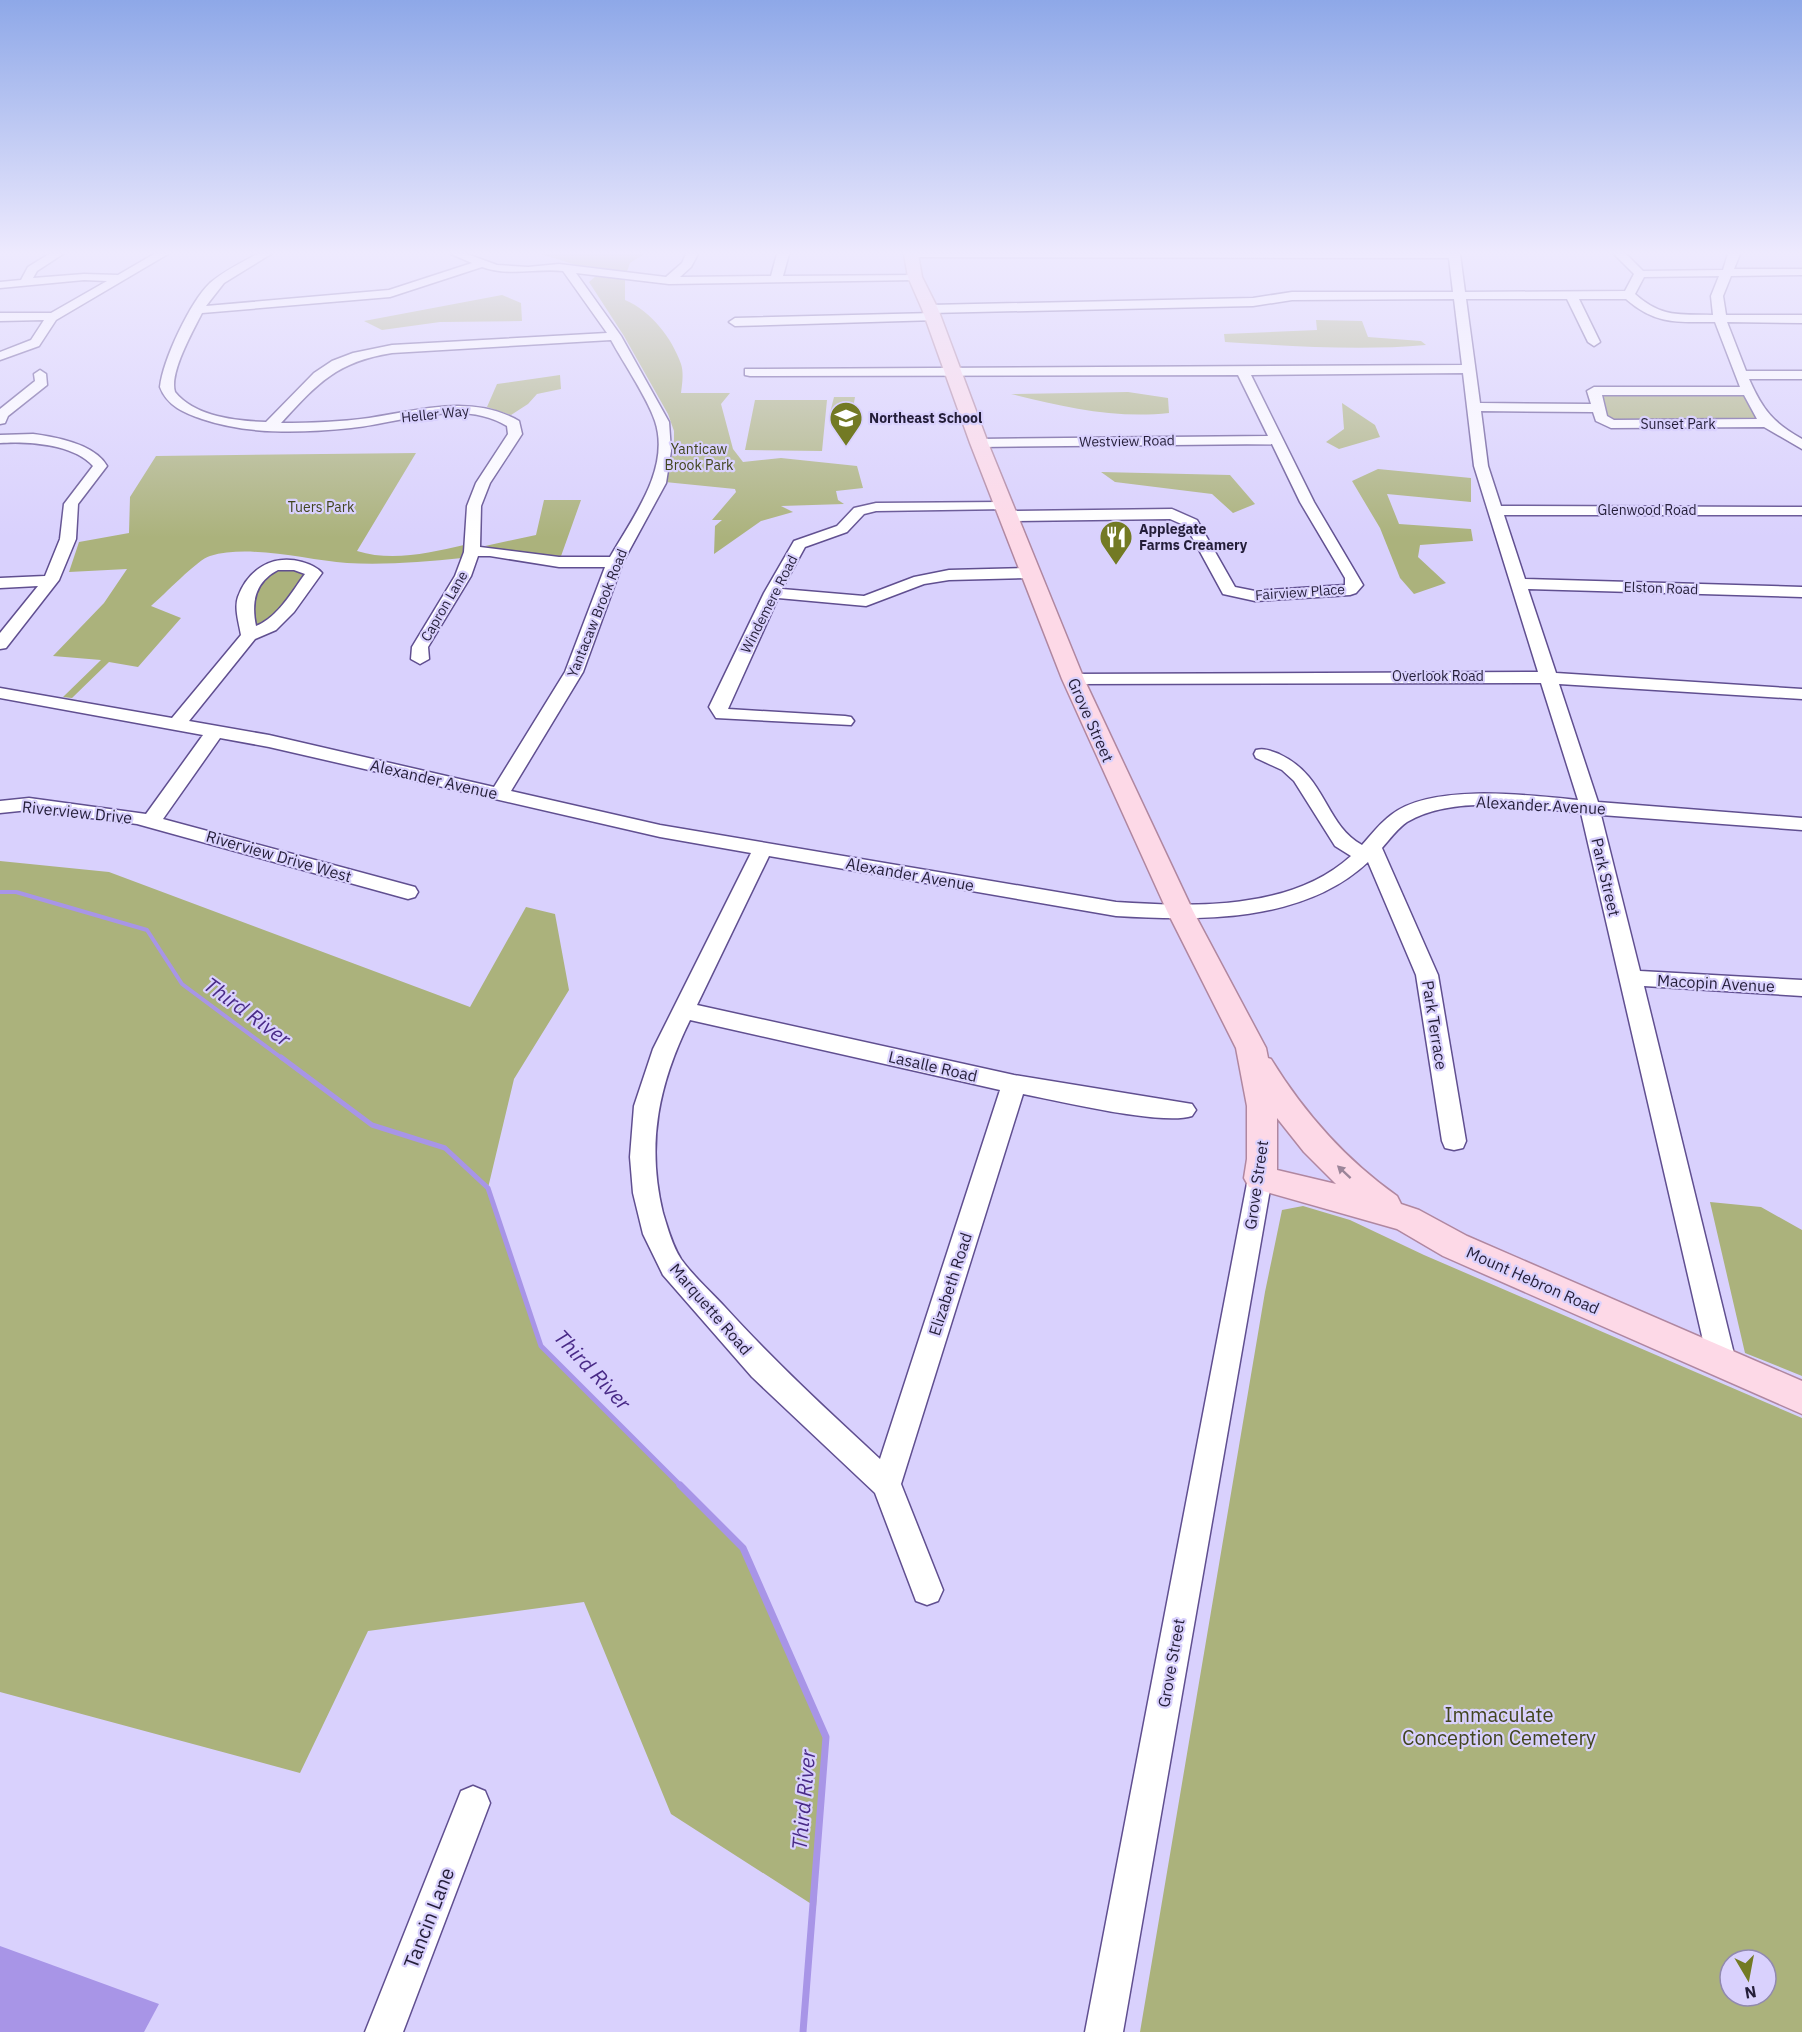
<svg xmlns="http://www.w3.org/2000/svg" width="1802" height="2032" viewBox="0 0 1802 2032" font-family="'IBM Plex Sans',sans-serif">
<rect width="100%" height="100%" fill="#d9d1fd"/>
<path fill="#abb27c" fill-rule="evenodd" d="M 541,254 L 644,254 L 630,263 L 625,277 L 625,300 C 651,311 672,338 681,364 C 684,373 682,385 681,393 L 730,393 L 721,404 L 733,449 L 743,462 L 781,458 L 857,466 L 863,488 L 836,491 L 838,500 L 844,504 L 781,506 L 793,512 L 761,521 L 714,554 L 715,526 L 722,520 L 712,520 L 736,492 L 735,489 L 665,482 L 674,449 L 674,431 L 668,414 L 624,336 L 589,282 L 603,270 L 576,265 Z
M 502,295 L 521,303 L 522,321 L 440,322 L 382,330 L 364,321 Z
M 1316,320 L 1362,321 L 1368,337 L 1421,341 L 1426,345 C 1359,351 1293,346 1225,342 L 1224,334 L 1317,330 Z
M 560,375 L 561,389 L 537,394 L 528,404 L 511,415 L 487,407 L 497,384 Z
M 1128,392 L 1168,398 L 1169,413 C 1116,419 1063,407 1011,394 Z
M 1603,393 L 1746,396 L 1763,421 L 1618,422 L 1607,418 Z
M 834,397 L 855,397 L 852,414 L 830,413 Z
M 755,400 L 827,400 L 822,451 L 745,450 Z
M 1342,403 L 1375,425 L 1380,437 L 1339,449 L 1326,442 L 1344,429 Z
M 416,453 L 357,551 C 392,562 429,553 464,545 L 462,558 C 424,562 385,565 347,563 C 306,560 250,544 210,556 C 198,559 163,596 151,606 L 181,618 L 138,667 L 109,662 L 72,698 L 63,697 L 101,660 L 53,656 L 104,603 L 127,569 L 69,572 L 79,542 L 129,533 L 130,497 L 156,456 Z
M 1378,469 L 1471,478 L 1471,502 L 1387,494 L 1399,524 L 1471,529 L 1473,541 L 1420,545 L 1418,557 L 1446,583 L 1414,594 L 1400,578 L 1380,528 L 1352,481 Z
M 1101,472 L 1230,475 L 1255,504 L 1233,513 L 1212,494 L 1115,482 Z
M 544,500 L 581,500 L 560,559 L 523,555 L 485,546 L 536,535 Z
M 288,568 L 308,572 L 285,604 L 262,627 L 254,627 C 249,594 256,577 288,568 Z
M 0,861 L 109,872 L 470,1007 L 526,907 L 555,914 L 569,990 L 514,1079 L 488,1188 L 541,1346 L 743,1548 L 826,1737 L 816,1907 L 671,1814 L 584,1602 L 368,1631 L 300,1773 L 0,1692 Z
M 1710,1202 L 1761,1207 L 1802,1230 L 1802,1376 L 1745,1353 Z
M 1303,1206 L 1350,1220 L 1424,1255 L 1802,1418 L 1802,2032 L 1140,2032 L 1265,1292 L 1282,1210 ZM 1730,1960 L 1766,1960 L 1766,1996 L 1730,1996 Z"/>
<path fill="#a895e7" d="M 0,1946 L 159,2004 L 144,2032 L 0,2032 Z"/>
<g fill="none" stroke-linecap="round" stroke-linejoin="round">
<path stroke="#a895e7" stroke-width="4" d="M 0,892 L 16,892 L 147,930 L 182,984 L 283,1059"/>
<path stroke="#a895e7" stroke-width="5" d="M 281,1057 L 372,1125 L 445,1148 L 488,1188 L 541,1346 L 682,1487"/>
<path stroke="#a895e7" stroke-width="7" d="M 680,1485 L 743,1548 L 826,1737 L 803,2032"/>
<g stroke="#604f90" stroke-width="3">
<path id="minor" d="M 49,254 L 63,254 L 37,271 L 33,278 L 84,274 L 118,275 L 154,254 L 168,254 L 56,320 L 39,346 L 0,360 L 0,352 L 31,340 L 44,320 L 0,321 L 0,313 L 51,313 L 107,281 L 84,280 L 0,288 L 0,282 L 21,280 L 28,267 Z
M 257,254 L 271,254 L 224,283 L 206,306 L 389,290 L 472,263 L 451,254 L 467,254 L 497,265 L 528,267 L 559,264 L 666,277 L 682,263 L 686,254 L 698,254 L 691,267 L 680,277 L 771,276 L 777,254 L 789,254 L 783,276 L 919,275 L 919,279 L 915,280 L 669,284 L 576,273 L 621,336 L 669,422 L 671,451 L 666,483 L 623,562 L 583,672 L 511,791 L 660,825 L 1116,902 C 1193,907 1290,911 1351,856 L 1335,846 L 1294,781 L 1282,770 L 1256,758 L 1254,754 L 1256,750 C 1265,748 1271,751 1279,754 C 1327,776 1324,824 1362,845 C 1371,835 1380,823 1391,815 C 1431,783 1529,795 1578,800 L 1541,683 L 1073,684 L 1064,679 L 1073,674 L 1538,672 L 1474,466 L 1463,373 L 1251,375 L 1314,502 L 1363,585 L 1356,593 L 1350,595 L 1255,601 L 1223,594 L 1186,526 L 1170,519 L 1007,521 L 999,516 L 1007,511 L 1172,509 L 1197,520 L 1235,587 L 1255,591 L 1345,585 L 1345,578 L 1300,502 L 1272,444 L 979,447 L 972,443 L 979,439 L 1268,436 L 1238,375 L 750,376 L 745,375 L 745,369 L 1462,365 L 1454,299 L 1292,300 L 1253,306 L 930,313 L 924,309 L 930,305 L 1253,298 L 1292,292 L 1453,292 L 1449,258 L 911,257 L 905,254 L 1460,254 L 1465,292 L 1625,291 L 1634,274 L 1614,254 L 1626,254 L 1643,271 L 1723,270 L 1728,254 L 1740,254 L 1734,269 L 1802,269 L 1802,275 L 1731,276 L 1723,296 L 1726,315 L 1802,315 L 1802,323 L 1727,322 L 1746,371 L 1802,371 L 1802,379 L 1749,379 C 1763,410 1772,422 1802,439 L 1802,449 L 1764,427 L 1611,428 L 1596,421 L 1593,412 L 1481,411 L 1488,466 L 1501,506 L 1802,507 L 1802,515 L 1504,515 L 1525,579 L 1802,587 L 1802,597 L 1528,589 L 1556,673 L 1802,689 L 1802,699 L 1559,684 L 1598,802 L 1802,818 L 1802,830 L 1601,815 L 1640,971 L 1802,980 L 1802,996 L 1644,986 L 1736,1362 L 1732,1371 L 1722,1374 L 1712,1371 L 1708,1362 L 1581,813 C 1530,807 1454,794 1407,822 C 1398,828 1389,840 1382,848 L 1438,975 L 1466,1141 L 1463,1148 L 1454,1150 L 1445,1148 L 1442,1141 L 1416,975 L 1368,862 C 1303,923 1199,921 1116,916 L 769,856 L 697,1005 L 1014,1075 L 1192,1104 L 1196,1110 L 1192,1116 C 1162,1126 1059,1101 1023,1094 L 901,1484 L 943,1590 L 938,1601 L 927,1605 L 916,1601 L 875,1493 L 752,1377 L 663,1275 L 643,1234 L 633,1193 L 630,1157 L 634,1106 L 653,1049 L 751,853 L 660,837 L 269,747 L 220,738 L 163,819 L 415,887 L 418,892 L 415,897 L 408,899 L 137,824 L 29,810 L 0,813 L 0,801 L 29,798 L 146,814 L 203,735 L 0,698 L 0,688 L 172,718 L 241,635 C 239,623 234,608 238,597 C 248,569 273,554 302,562 C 309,564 317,567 322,573 L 294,612 L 276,630 L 255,639 L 189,721 L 269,735 L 494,787 L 565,672 L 605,567 L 559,567 L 490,556 L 478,556 L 471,576 L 428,647 L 429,659 L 420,664 L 411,659 L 412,647 L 455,576 L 464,552 L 467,506 L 476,483 L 508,434 L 507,426 C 462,398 400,423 351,428 C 302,433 249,435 202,419 C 185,413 167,406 160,387 C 163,360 190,302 210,283 C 224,271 241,263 257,254 ZM 482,267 C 510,277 536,268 563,271 L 607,333 L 392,345 L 353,353 L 332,361 L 314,373 L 266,422 C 237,421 195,417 175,392 C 169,373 193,331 202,313 L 390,297 ZM 1719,276 L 1711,296 L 1713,315 C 1679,314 1662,318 1635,294 L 1644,277 ZM 1466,299 L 1567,299 L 1588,342 L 1594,346 L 1600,342 L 1579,299 L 1626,299 C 1656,325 1677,322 1715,322 L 1740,387 L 1594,387 L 1587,391 L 1591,404 L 1480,403 ZM 611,340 C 624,364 647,397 655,421 C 671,469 632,518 610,557 L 559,557 L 480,547 L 481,506 L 490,483 L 522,434 L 519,421 C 473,394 419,410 369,418 C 340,422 310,423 281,423 C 318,383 336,362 392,353 ZM 1602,395 L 1744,395 L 1757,419 L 1614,420 L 1607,416 ZM 278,570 L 294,570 L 305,574 C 291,593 278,617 256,626 C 251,602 255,582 278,570 ZM 690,1020 L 1000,1090 L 880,1459 C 826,1409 773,1360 724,1306 C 710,1291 693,1276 681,1259 C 672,1245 668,1229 663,1213 C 646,1143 659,1083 690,1020 Z
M 933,313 L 939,317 L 937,320 L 735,326 L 729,322 L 735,318 Z
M 40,370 L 46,374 L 47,385 L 8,416 L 5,423 L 0,424 L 0,409 L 35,381 L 34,374 Z
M 33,434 C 56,437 95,444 107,466 L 78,504 L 76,539 L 59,580 L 6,648 L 0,649 L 0,633 L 38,586 L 0,588 L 0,578 L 45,576 L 60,539 L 64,504 L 93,466 C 74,444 27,441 0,443 L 0,435 Z
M 1003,502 L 1010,506 L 1008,509 L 876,511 L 864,514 L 847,532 L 805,547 L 782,589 L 864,596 L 914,577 L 949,570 L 1029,568 L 1037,573 L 1029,578 L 949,580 L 924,584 L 866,606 L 778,598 L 728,709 L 845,716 L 851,717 L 854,721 L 851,725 L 716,718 L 709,707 L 764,593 L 794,541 L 837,526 L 854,508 L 876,503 Z
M 1260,1168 L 1269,1171 L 1272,1178 L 1123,2032 L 1085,2032 L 1248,1178 L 1251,1171 Z
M 473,1786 L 485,1791 L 490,1803 L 403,2032 L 365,2032 L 461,1791 Z"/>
</g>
<g stroke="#b087a0" stroke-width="3">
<path id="major" d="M 904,254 L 918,254 L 922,277 L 938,309 L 988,443 L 1084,679 L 1193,911 L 1266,1048 L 1268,1058 L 1271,1059 C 1305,1114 1345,1159 1397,1196 L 1401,1204 L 1419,1210 L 1467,1236 L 1802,1381 L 1802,1414 L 1443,1256 L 1397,1229 L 1249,1187 L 1244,1178 L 1247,1159 L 1247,1106 L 1236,1048 L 1167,911 L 1062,679 L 970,443 L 922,309 L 908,277 ZM 1277,1118 L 1304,1152 L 1336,1184 L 1277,1170 Z"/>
</g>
<use href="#minor" fill="#fff" fill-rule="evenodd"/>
<use href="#major" fill="#fdd9e7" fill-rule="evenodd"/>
</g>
<defs><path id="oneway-solid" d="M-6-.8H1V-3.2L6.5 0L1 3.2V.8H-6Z" transform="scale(1.5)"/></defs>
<use fill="#9b8599" href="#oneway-solid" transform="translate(1344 1172) rotate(-137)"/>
<linearGradient id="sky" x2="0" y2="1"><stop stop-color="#8ea8e8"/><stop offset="0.47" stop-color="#eeeafe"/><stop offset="1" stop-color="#eeeafe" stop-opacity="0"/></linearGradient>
<rect width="1802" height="538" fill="url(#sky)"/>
<defs>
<g id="school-pin" transform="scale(1.725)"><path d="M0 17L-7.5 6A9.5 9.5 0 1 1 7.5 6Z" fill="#737a24" stroke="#d9d1fd"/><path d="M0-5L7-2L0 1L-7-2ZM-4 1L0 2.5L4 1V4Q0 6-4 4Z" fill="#fff"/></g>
<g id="restaurant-pin" transform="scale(1.725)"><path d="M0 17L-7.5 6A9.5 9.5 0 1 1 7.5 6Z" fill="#737a24" stroke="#d9d1fd"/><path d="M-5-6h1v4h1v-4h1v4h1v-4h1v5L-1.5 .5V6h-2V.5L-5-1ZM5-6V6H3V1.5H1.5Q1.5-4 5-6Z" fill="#fff"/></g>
</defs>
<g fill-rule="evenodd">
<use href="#school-pin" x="846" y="418"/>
<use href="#restaurant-pin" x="1116" y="537"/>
</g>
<g text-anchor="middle" stroke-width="4.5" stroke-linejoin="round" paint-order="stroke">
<g font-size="14" fill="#241e39" stroke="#d9d1fd">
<text transform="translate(435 414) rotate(-6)" y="5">Heller Way</text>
<text x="1678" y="429">Sunset Park</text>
<text transform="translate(1127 441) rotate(-1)" y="5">Westview Road</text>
<text x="1647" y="515">Glenwood Road</text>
<text transform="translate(1661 588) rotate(2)" y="5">Elston Road</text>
<text transform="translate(1300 592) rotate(-4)" y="5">Fairview Place</text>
<text transform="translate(769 604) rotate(-63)" y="5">Windemere Road</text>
<text transform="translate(444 606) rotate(-60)" y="5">Capron Lane</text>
<text transform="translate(597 613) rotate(-68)" y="5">Yantacaw Brook Road</text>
<text x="1438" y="681">Overlook Road</text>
</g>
<g font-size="14" font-weight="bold" fill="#241e39" stroke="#d9d1fd" text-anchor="start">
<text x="869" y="423">Northeast School</text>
<text x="1139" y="534">Applegate<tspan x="1139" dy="16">Farms Creamery</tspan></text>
</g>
<g font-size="14" fill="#41451e" stroke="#d9d1fd">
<text x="699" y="454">Yanticaw<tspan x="699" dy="16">Brook Park</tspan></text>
<text x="321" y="512">Tuers Park</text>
</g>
<g font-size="16" fill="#241e39" stroke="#d9d1fd">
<text transform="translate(1091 720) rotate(66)" y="6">Grove Street</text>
<text transform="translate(434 779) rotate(13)" y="6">Alexander Avenue</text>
<text transform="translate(1541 805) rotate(3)" y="6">Alexander Avenue</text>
<text transform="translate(77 812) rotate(6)" y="6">Riverview Drive</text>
<text transform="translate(279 856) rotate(16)" y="6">Riverview Drive West</text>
<text transform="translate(910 874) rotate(10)" y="6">Alexander Avenue</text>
<text transform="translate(1606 877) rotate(77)" y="6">Park Street</text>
<text transform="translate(1716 983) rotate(3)" y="6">Macopin Avenue</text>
<text transform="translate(1435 1025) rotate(81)" y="6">Park Terrace</text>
<text transform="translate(933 1066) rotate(13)" y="6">Lasalle Road</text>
<text transform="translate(1256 1185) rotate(-82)" y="6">Grove Street</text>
<text transform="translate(1533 1280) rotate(24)" y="6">Mount Hebron Road</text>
<text transform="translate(950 1284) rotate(-72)" y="6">Elizabeth Road</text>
<text transform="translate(711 1309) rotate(49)" y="6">Marquette Road</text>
<text transform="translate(1171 1663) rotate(-80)" y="6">Grove Street</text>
</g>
<g font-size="20" fill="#41451e" stroke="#d9d1fd">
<text x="1499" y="1722">Immaculate<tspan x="1499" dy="23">Conception Cemetery</tspan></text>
</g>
<g font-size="20" fill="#241e39" stroke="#d9d1fd">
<text transform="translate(429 1918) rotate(-69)" y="7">Tancin Lane</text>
</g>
<g font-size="21" font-style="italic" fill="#492a87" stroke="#d9d1fd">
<text transform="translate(247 1012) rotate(36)" y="7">Third River</text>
<text transform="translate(592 1370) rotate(47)" y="7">Third River</text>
<text transform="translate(804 1800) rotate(-85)" y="7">Third River</text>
</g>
</g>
<g transform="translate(1748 1978) rotate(170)"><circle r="28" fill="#d9d1fd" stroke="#9189af" stroke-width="1.5"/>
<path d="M0-4.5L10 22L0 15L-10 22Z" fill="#737a24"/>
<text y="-9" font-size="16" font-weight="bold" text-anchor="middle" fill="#241e39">N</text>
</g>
</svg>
